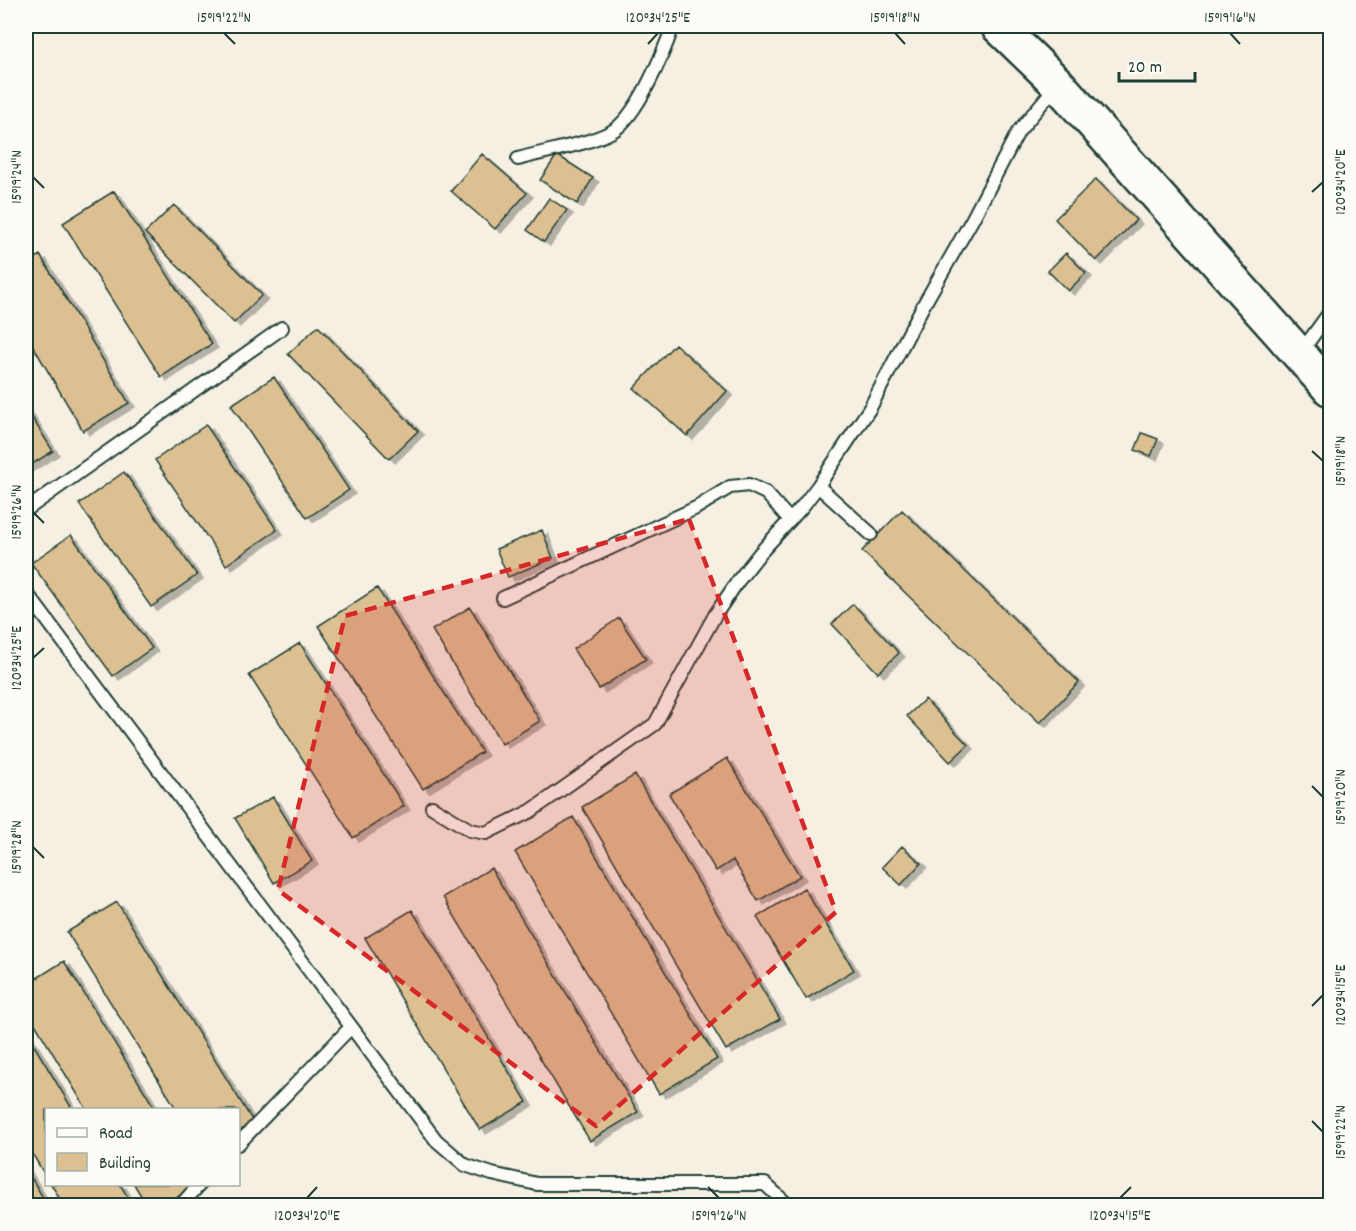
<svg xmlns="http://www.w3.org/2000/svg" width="1356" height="1231" viewBox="0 0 1356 1231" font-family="Dekko,sans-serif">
<defs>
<filter id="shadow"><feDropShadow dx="6" dy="4" stdDeviation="0" flood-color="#0004"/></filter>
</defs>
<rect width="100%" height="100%" fill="#f6f0e3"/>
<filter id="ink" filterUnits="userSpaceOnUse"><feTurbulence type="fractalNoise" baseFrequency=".0167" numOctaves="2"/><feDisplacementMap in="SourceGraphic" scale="12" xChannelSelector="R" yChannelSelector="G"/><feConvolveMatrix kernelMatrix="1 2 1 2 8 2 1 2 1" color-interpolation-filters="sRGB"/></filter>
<g filter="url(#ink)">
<path fill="#dcc091" stroke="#1f3d34" stroke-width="1.5" filter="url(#shadow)" d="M 482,154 L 527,193 L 495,229 L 451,191 Z
M 557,155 L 593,178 L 577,204 L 540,180 Z
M 1096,179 L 1136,220 L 1096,261 L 1055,219 Z
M 114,191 L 212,344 L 161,377 L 63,223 Z
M 549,198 L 567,210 L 544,242 L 527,230 Z
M 174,205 L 262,295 L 234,323 L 145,233 Z
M 1066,253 L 1086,273 L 1068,291 L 1048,271 Z
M 40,255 L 129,403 L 83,431 L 26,334 L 26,264 Z
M 318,326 L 418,431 L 389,459 L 288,354 Z
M 675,344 L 727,391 L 687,436 L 634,388 Z
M 274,377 L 349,490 L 307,518 L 231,405 Z
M 26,408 L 53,451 L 26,468 Z
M 206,425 L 277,530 L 226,565 L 155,460 Z
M 1142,433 L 1158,439 L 1151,456 L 1135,450 Z
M 124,472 L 197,575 L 151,607 L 79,504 Z
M 902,510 L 1079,682 L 1040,723 L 862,551 Z
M 542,530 L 553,558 L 508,577 L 496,549 Z
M 71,535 L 152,648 L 113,676 L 31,563 Z
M 377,588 L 482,752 L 423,789 L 318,626 Z
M 853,604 L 899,653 L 878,673 L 832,624 Z
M 470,607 L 540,721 L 502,744 L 432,630 Z
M 619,618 L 646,659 L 599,689 L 573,649 Z
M 300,643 L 404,806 L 353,838 L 249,675 Z
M 925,699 L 968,745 L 950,762 L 907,716 Z
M 727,758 L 800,876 L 758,901 L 733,860 L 716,871 L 669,794 Z
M 635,775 L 780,1019 L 726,1050 L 582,807 Z
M 273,797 L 312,861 L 274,883 L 235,818 Z
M 573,817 L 717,1059 L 659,1094 L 515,852 Z
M 902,846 L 921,863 L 901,885 L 882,867 Z
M 491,868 L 638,1112 L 590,1141 L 443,897 Z
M 804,888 L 854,970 L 806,999 L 757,917 Z
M 117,902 L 254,1123 L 238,1133 L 238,1110 L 177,1110 L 67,932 Z
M 412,910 L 527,1102 L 480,1130 L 365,938 Z
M 64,961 L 156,1110 L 87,1110 L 26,1009 L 26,985 Z
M 26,1032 L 73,1110 L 46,1110 L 46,1177 L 26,1143 Z
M 26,1169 L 48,1206 L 26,1206 Z
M 51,1184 L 120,1184 L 133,1206 L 64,1206 Z
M 134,1184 L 198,1184 L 164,1206 L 147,1206 Z"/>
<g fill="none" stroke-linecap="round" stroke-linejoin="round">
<g stroke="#1f3d34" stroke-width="16">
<path id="lane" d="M 518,159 C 545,151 586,145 611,132 C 637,118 663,54 673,26
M 1301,352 L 1330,312
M 818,486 L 871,534
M 26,510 L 282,328
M 26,598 L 29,596 L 436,1140 L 465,1165 L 492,1174 L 537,1184 L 765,1184 L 789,1206
M 503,598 L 696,508 L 730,487 L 749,485 L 766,493 L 790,520
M 432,807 L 470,830 L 486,833 L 531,811 L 655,724 L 715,615 L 738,581 L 760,553 L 802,507 L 818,486 L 870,408 L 923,306 L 972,220 L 1018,132 L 1057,85
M 238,1144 L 351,1027
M 180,1206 L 200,1184"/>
</g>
<g stroke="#1f3d34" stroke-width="38">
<path id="secondary" d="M 998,26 L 1058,84 L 1330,389"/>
</g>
<use href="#lane" stroke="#fdfcf7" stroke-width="12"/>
<use href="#secondary" stroke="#fdfcf7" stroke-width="33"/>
</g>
</g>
<path fill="#d62828" fill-opacity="0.2" stroke="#d62828" stroke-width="4.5" stroke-dasharray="12 8" stroke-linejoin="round" d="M 689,519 L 836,912 L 596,1126 L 278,890 L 345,616 Z"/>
<path fill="none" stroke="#1f3d34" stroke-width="2" d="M 224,33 L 235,44M 895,33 L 905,44M 1230,33 L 1240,44M 648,44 L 658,33M 33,177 L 44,188M 1312,192 L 1323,182M 1312,451 L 1323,461M 33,512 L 44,523M 33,658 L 44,648M 1312,786 L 1323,797M 33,847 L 44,858M 1312,1006 L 1323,995M 1312,1121 L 1323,1132M 708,1187 L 719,1198M 307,1198 L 317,1187M 1120,1198 L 1131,1187"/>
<rect width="1356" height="1231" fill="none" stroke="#fdfcf7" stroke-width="66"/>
<rect x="45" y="1108" width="195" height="78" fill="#fdfcf7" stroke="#a4b0a9" stroke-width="1.5"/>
<rect x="57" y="1128" width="30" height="9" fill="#fdfcf7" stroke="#a4b0a9" stroke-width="1.5"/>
<text x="99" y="1138" font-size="18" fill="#1f3d34">Road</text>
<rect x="57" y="1153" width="30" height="18" fill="#dcc091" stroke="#a4b0a9" stroke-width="1.5"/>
<text x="99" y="1168" font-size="18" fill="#1f3d34">Building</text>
<path d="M1119 72v9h76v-9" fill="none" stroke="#1f3d34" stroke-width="3"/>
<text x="1128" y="72" font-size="18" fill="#1f3d34" stroke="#fdfcf7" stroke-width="4.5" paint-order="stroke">20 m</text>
<rect x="33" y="33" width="1290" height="1165" fill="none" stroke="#1f3d34" stroke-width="2"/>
<g font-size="15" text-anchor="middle" fill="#1f3d34">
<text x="224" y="22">15°19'22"N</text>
<text x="658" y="22">120°34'25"E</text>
<text x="895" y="22">15°19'18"N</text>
<text x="1230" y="22">15°19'16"N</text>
<text transform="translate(16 177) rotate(-90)" y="5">15°19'24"N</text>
<text transform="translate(1340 182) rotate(-90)" y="5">120°34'20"E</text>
<text transform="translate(1340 461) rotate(-90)" y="5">15°19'18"N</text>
<text transform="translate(16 512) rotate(-90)" y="5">15°19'26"N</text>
<text transform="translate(16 658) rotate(-90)" y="5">120°34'25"E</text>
<text transform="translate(1340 797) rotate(-90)" y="5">15°19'20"N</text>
<text transform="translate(16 847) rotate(-90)" y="5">15°19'28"N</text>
<text transform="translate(1340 995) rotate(-90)" y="5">120°34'15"E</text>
<text transform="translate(1340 1132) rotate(-90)" y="5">15°19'22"N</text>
<text x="307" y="1220">120°34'20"E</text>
<text x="719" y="1220">15°19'26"N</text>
<text x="1120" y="1220">120°34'15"E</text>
</g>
</svg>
